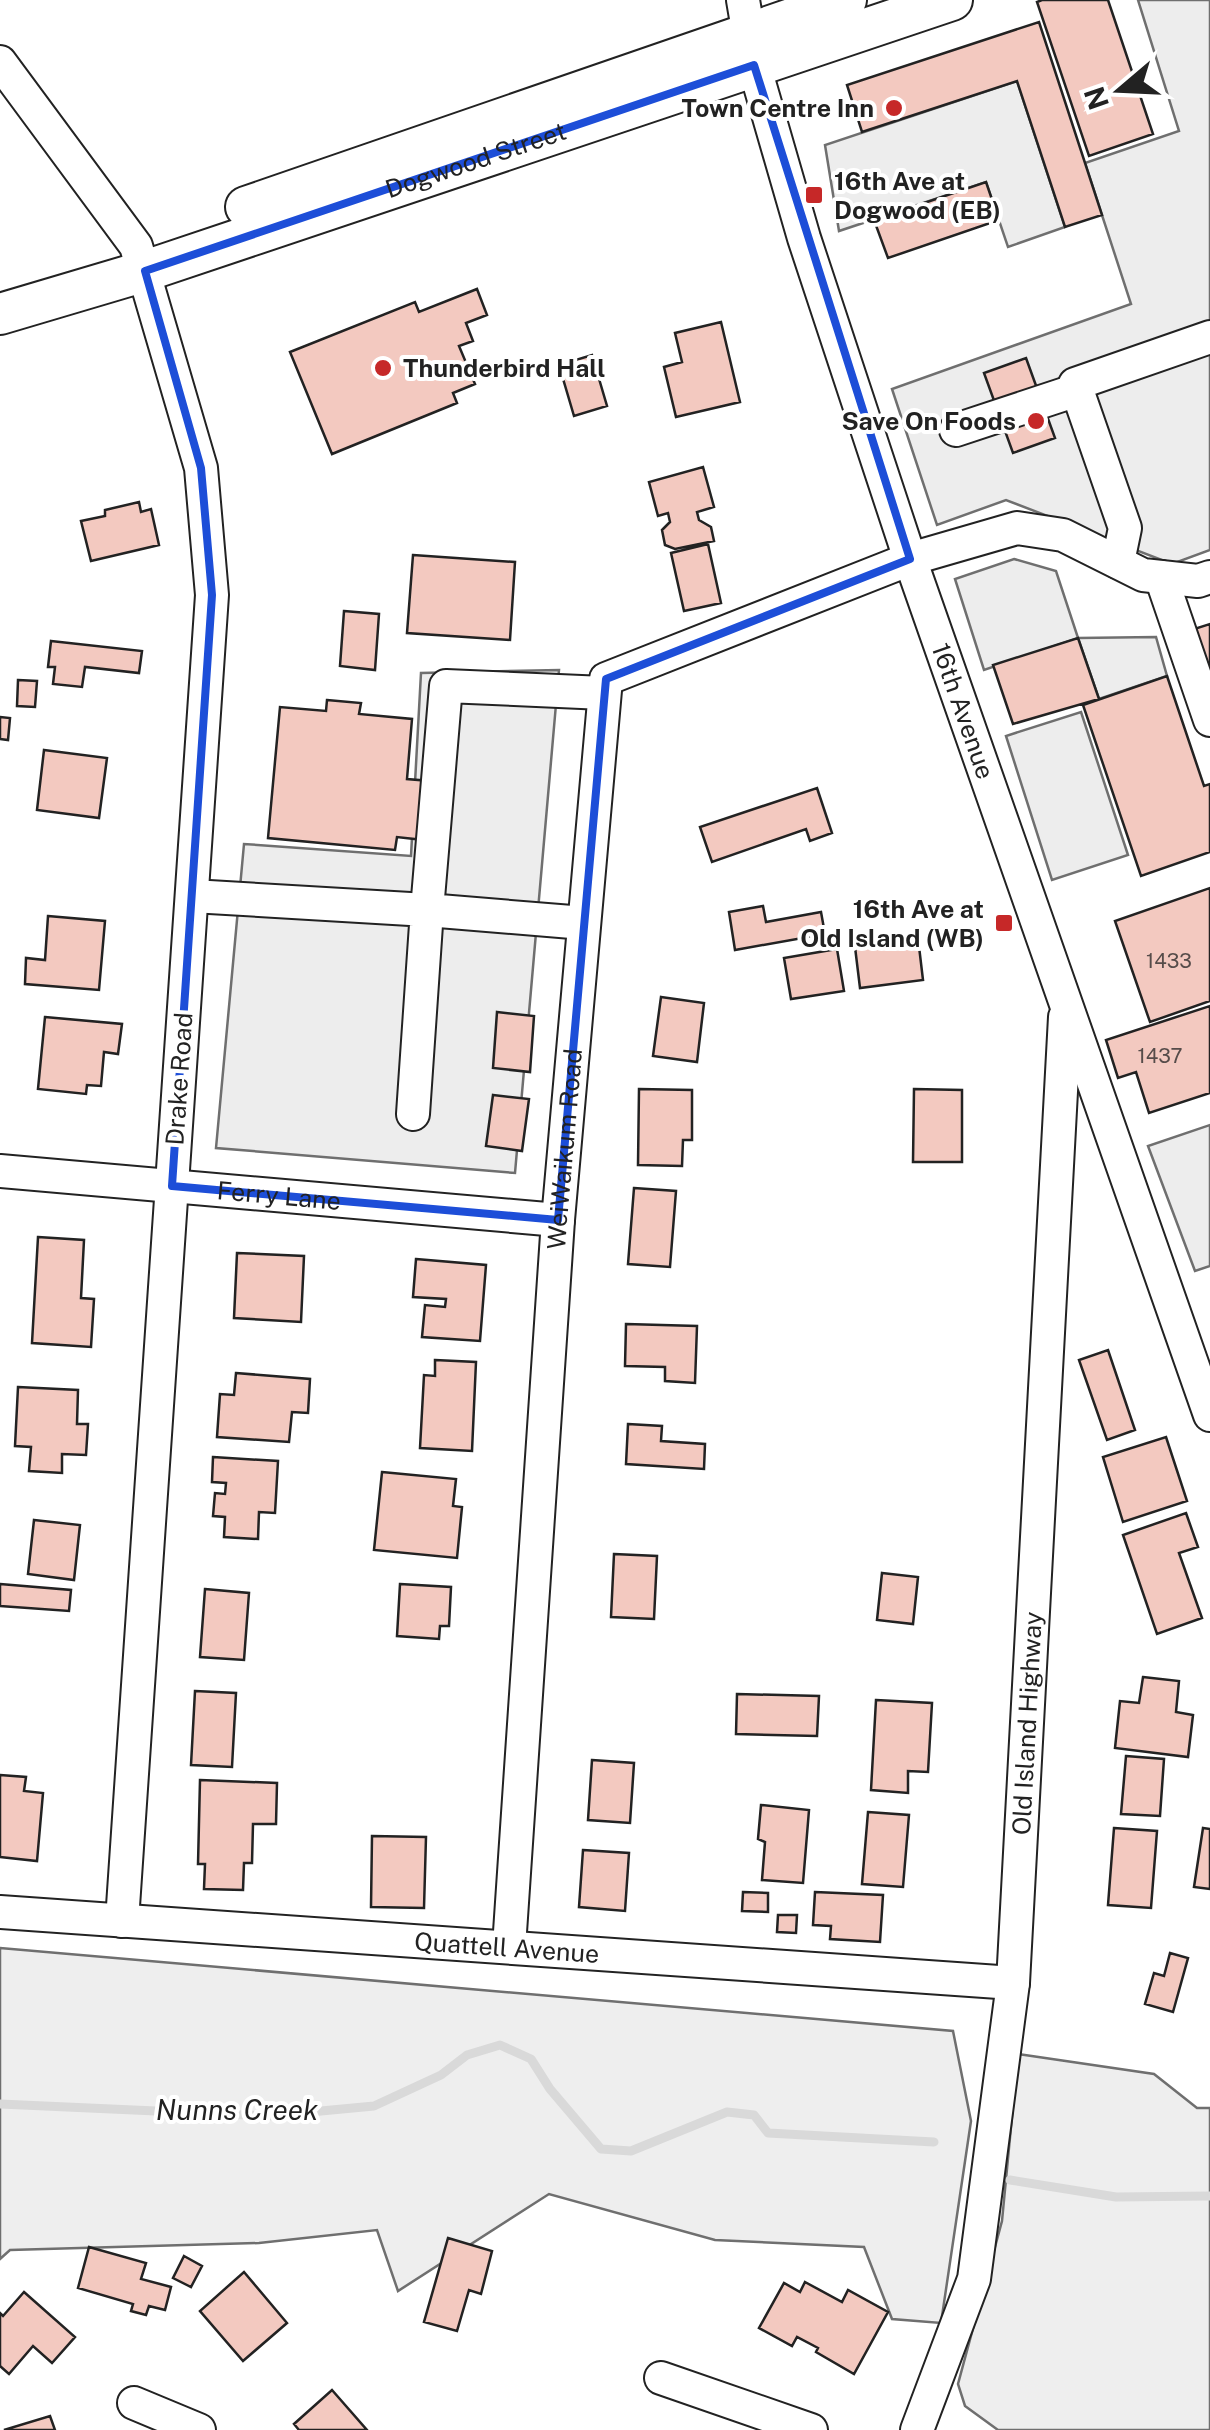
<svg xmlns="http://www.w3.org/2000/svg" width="1210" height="2430" viewBox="0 0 1210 2430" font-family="'Public Sans',sans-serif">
<rect width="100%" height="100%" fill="#fff"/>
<path fill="#eee" stroke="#6f6f6f" stroke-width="2.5" d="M 0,1948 L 953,2031 L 971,2121 L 941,2323 L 892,2319 L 864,2247 L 715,2240 L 549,2194 L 398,2291 L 377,2230 L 259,2243 L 10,2250 L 0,2259 Z
M 1018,2054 L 1154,2074 L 1197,2108 L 1210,2108 L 1210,2430 L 998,2430 L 965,2406 L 958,2384 L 1002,2221 Z"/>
<path fill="#ededed" stroke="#6f6f6f" stroke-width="2.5" d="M 1138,0 L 1210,0 L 1210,550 L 1172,564 L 1006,500 L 937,525 L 892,389 L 1131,304 L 1085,163 L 1179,131 Z
M 1017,81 L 1065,227 L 1008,247 L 986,182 L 839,231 L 825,145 Z
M 1014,559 L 1056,571 L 1078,638 L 1156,637 L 1167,676 L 1099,699 L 1078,638 L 984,670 L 955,579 Z
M 559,670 L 515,1173 L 216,1148 L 244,844 L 411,856 L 421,673 Z
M 1081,712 L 1128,855 L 1052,880 L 1006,736 Z
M 1210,1125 L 1210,1266 L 1195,1271 L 1148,1146 Z"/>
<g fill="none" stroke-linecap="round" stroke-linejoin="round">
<path stroke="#d9d9d9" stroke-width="9" d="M 0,2104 L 268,2116 L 374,2106 L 441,2075 L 467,2055 L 500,2045 L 531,2059 L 550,2089 L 601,2149 L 631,2151 L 727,2112 L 754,2115 L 768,2133 L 934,2142
M 1010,2180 L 1116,2197 L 1210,2196"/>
</g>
<path fill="#f3c9c0" stroke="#222" stroke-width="2.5" d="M 1042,0 L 1108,0 L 1153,134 L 1089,156 L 1037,2 Z
M 1039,22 L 1102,215 L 1065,227 L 1017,81 L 862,132 L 847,85 Z
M 986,182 L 999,220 L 888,258 L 874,220 Z
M 477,289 L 487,315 L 466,323 L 473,341 L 459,346 L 475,384 L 453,393 L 457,403 L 332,454 L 290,352 L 415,302 L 419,312 Z
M 721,322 L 740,402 L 676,417 L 664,367 L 682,362 L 675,333 Z
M 592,355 L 607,406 L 574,416 L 559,365 Z
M 1026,358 L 1055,438 L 1013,453 L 984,373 Z
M 703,467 L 714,507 L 697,512 L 699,520 L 711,527 L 714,541 L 675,549 L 665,545 L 662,530 L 670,522 L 668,513 L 658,516 L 649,482 Z
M 139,502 L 141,512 L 151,509 L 159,545 L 91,561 L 81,521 L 105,516 L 105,510 Z
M 708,544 L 721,603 L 684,611 L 671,553 Z
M 413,555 L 515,562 L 510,640 L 407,633 Z
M 344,611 L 379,614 L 375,670 L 340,666 Z
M 1210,624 L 1210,685 L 1191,630 Z
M 1078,638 L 1099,699 L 1013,724 L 993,665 Z
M 51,641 L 142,651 L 139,673 L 85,667 L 82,687 L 53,684 L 55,667 L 48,667 Z
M 1167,676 L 1204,786 L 1210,784 L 1210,852 L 1141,876 L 1083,705 Z
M 18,680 L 37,681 L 35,707 L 17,706 Z
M 327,700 L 361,703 L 359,714 L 412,719 L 407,779 L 430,781 L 424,840 L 397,837 L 395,850 L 268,838 L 280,707 L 326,711 Z
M 0,717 L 10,718 L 8,740 L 0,739 Z
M 44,750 L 107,758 L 99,818 L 37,810 Z
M 817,788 L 832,833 L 810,841 L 806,829 L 712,862 L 700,827 Z
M 1210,888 L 1210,1001 L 1150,1022 L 1115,921 Z
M 763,906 L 766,922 L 821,912 L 825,934 L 735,950 L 729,912 Z
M 48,916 L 105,921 L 99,990 L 25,984 L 26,958 L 45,960 Z
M 918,938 L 923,980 L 860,988 L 855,947 Z
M 837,949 L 844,991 L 791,999 L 784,958 Z
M 661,997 L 704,1003 L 697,1062 L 653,1056 Z
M 1210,1006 L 1210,1093 L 1149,1113 L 1136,1072 L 1118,1078 L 1106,1040 Z
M 497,1012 L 534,1016 L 530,1072 L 493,1068 Z
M 45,1017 L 122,1024 L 118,1054 L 104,1052 L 101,1086 L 87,1085 L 86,1094 L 38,1089 Z
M 639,1089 L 692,1090 L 692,1140 L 683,1140 L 682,1166 L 638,1165 Z
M 914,1089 L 962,1090 L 962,1162 L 913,1162 Z
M 493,1095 L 529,1099 L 522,1151 L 486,1146 Z
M 634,1188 L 676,1191 L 670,1267 L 628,1264 Z
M 38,1237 L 84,1240 L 81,1298 L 94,1299 L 91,1347 L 32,1343 Z
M 237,1253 L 304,1256 L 301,1322 L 234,1318 Z
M 416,1259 L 486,1265 L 480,1341 L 422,1337 L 425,1305 L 445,1307 L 446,1299 L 413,1297 Z
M 626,1324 L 697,1326 L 695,1383 L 665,1381 L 665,1367 L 625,1366 Z
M 1108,1350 L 1135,1430 L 1107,1440 L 1079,1360 Z
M 435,1360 L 476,1362 L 472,1451 L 420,1448 L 424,1375 L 435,1376 Z
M 236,1373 L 310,1379 L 308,1413 L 292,1412 L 289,1442 L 217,1437 L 220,1394 L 234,1395 Z
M 18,1387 L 78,1390 L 77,1424 L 88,1424 L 86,1455 L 62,1454 L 62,1473 L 29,1471 L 31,1447 L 15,1446 Z
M 628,1424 L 662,1426 L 661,1441 L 705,1444 L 704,1469 L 626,1464 Z
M 1166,1437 L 1187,1501 L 1123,1522 L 1103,1457 Z
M 213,1457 L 278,1461 L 275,1513 L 259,1512 L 258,1539 L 224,1537 L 225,1517 L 213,1516 L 215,1493 L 225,1494 L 226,1483 L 212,1482 Z
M 382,1472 L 456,1479 L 453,1506 L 462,1507 L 457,1558 L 374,1550 Z
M 1186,1513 L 1198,1547 L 1179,1553 L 1202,1618 L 1157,1634 L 1123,1535 Z
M 34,1520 L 80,1525 L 74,1580 L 28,1574 Z
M 614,1554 L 657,1556 L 654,1619 L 611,1617 Z
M 882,1573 L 918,1577 L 913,1624 L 877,1620 Z
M 0,1584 L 71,1590 L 69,1611 L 0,1606 Z
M 400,1584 L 451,1587 L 449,1626 L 440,1626 L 439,1639 L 397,1636 Z
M 205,1589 L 249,1593 L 244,1660 L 200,1657 Z
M 1143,1677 L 1179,1681 L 1176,1712 L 1193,1715 L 1188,1757 L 1115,1748 L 1120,1701 L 1139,1703 Z
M 195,1691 L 236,1693 L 232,1767 L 191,1765 Z
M 737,1694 L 819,1696 L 817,1736 L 736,1734 Z
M 876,1700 L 932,1703 L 928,1772 L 908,1771 L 908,1793 L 871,1790 Z
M 1126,1756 L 1164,1759 L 1160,1816 L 1121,1814 Z
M 592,1760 L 634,1763 L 630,1823 L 588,1820 Z
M 0,1775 L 26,1777 L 24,1791 L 43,1793 L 37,1861 L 0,1857 Z
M 200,1780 L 277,1783 L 276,1824 L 253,1824 L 252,1863 L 244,1863 L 243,1890 L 204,1889 L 205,1864 L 198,1864 Z
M 761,1805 L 809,1810 L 803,1883 L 762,1880 L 765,1842 L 758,1839 Z
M 868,1812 L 909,1815 L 903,1887 L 862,1884 Z
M 1114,1828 L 1157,1831 L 1151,1908 L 1108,1905 Z
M 1203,1828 L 1210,1829 L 1210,1889 L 1194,1887 Z
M 372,1836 L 426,1837 L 424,1908 L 371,1907 Z
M 583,1850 L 629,1853 L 625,1911 L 579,1907 Z
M 743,1892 L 768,1893 L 768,1912 L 742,1911 Z
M 815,1892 L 883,1895 L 880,1942 L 830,1939 L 831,1926 L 813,1925 Z
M 778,1915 L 797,1915 L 796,1933 L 777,1932 Z
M 1170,1953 L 1188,1958 L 1173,2012 L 1145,2004 L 1154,1973 L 1164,1976 Z
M 448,2238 L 492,2251 L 481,2294 L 469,2290 L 457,2331 L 424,2322 Z
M 89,2247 L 146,2263 L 141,2279 L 171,2287 L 165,2310 L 149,2306 L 146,2315 L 131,2311 L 133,2304 L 78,2288 Z
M 184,2256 L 202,2266 L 191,2287 L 173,2278 Z
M 244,2272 L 287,2323 L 243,2361 L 200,2311 Z
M 805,2282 L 842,2302 L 848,2290 L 888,2312 L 854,2374 L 816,2352 L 818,2348 L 797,2337 L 792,2346 L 759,2328 L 784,2283 L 800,2292 Z
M 24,2292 L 75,2337 L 52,2363 L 33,2346 L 9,2374 L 0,2366 L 0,2313 L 3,2316 Z
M 332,2390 L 367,2430 L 299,2430 L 294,2424 Z
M 50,2416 L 55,2430 L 4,2430 Z"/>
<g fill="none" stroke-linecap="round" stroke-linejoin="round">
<g stroke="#222" stroke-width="36">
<g id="minor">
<path id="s1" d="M 743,0 L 754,65 L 804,238 L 910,559 L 1210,1415"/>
<path d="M 0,62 L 136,246 L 201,468 L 212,595 L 122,1921"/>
<path d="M 956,430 L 1077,390"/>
<path d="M 1118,562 L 1125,528 L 1075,384 L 1210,337"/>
<path d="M 1161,577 L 1210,720"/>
<path d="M 192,896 L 427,910 L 413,1114"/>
<path d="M 584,923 L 427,910 L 446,686 L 604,693"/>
<path id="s2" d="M 0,1171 L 558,1220"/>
<path id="s3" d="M 0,1912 L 1013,1983"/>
<path id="s4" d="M 509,1947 L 558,1220 L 606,679 L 910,559 L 1017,528 L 1063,535 L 1143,575 L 1198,581 L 1210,577"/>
<path d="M 661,2378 L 811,2430"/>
<path d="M 134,2403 L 199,2430"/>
<path id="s5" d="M 917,2430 L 974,2279 L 1013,1983 L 1065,1017"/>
</g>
</g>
<g stroke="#222" stroke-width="44">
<g id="major">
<path d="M 246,207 L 846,0"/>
<path id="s6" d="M 0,314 L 145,271 L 952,0"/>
</g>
</g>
<use href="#minor" stroke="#fff" stroke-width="32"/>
<use href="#major" stroke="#fff" stroke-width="40"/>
</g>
<path fill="none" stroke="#1d4ed8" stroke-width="8" stroke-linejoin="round" d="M 754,65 L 910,559 L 606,679 L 558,1220 L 172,1186 L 212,595 L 201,468 L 145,271 Z"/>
<g fill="#c62828" stroke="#fff" stroke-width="4">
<circle cx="894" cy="108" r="10"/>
<rect x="804" y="185" width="20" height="20" rx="5"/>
<circle cx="383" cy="368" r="10"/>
<circle cx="1036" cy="421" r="10"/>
<rect x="994" y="913" width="20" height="20" rx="5"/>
</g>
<g text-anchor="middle" stroke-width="8" stroke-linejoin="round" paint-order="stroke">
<g font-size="20" fill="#564c4a">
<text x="1169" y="968">1433</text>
<text x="1160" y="1063">1437</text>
</g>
<g font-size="25" font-weight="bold" fill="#222" stroke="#fff" text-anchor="end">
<text x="874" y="117">Town Centre Inn</text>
<text x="834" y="190" text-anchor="start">16th Ave at<tspan x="834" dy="29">Dogwood (EB)</tspan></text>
<text x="403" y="377" text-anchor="start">Thunderbird Hall</text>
<text x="1016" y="430">Save On Foods</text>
<text x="984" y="918">16th Ave at<tspan x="984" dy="29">Old Island (WB)</tspan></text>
</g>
<g font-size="25" fill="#222" stroke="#fff">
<text dy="9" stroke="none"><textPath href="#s6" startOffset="500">Dogwood Street</textPath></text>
<text dy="9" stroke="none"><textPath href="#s1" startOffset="745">16th Avenue</textPath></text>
<text transform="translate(179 1079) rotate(-86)" y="9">Drake Road</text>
<text dy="9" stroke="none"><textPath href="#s4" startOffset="800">WeiWaikum Road</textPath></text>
<text dy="9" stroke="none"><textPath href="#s2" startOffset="280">Ferry Lane</textPath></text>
<text dy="9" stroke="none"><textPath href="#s5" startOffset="720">Old Island Highway</textPath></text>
<text dy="9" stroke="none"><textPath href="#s3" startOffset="508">Quattell Avenue</textPath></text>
</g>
<g font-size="28" font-style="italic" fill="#222" stroke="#fff">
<text x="237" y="2120">Nunns Creek</text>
</g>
</g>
<g transform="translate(1120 90) rotate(251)" stroke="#ffffff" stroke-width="8" paint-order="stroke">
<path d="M0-8L18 38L0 25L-18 38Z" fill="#222222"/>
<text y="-15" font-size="28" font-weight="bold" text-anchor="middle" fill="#222222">N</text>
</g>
</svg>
